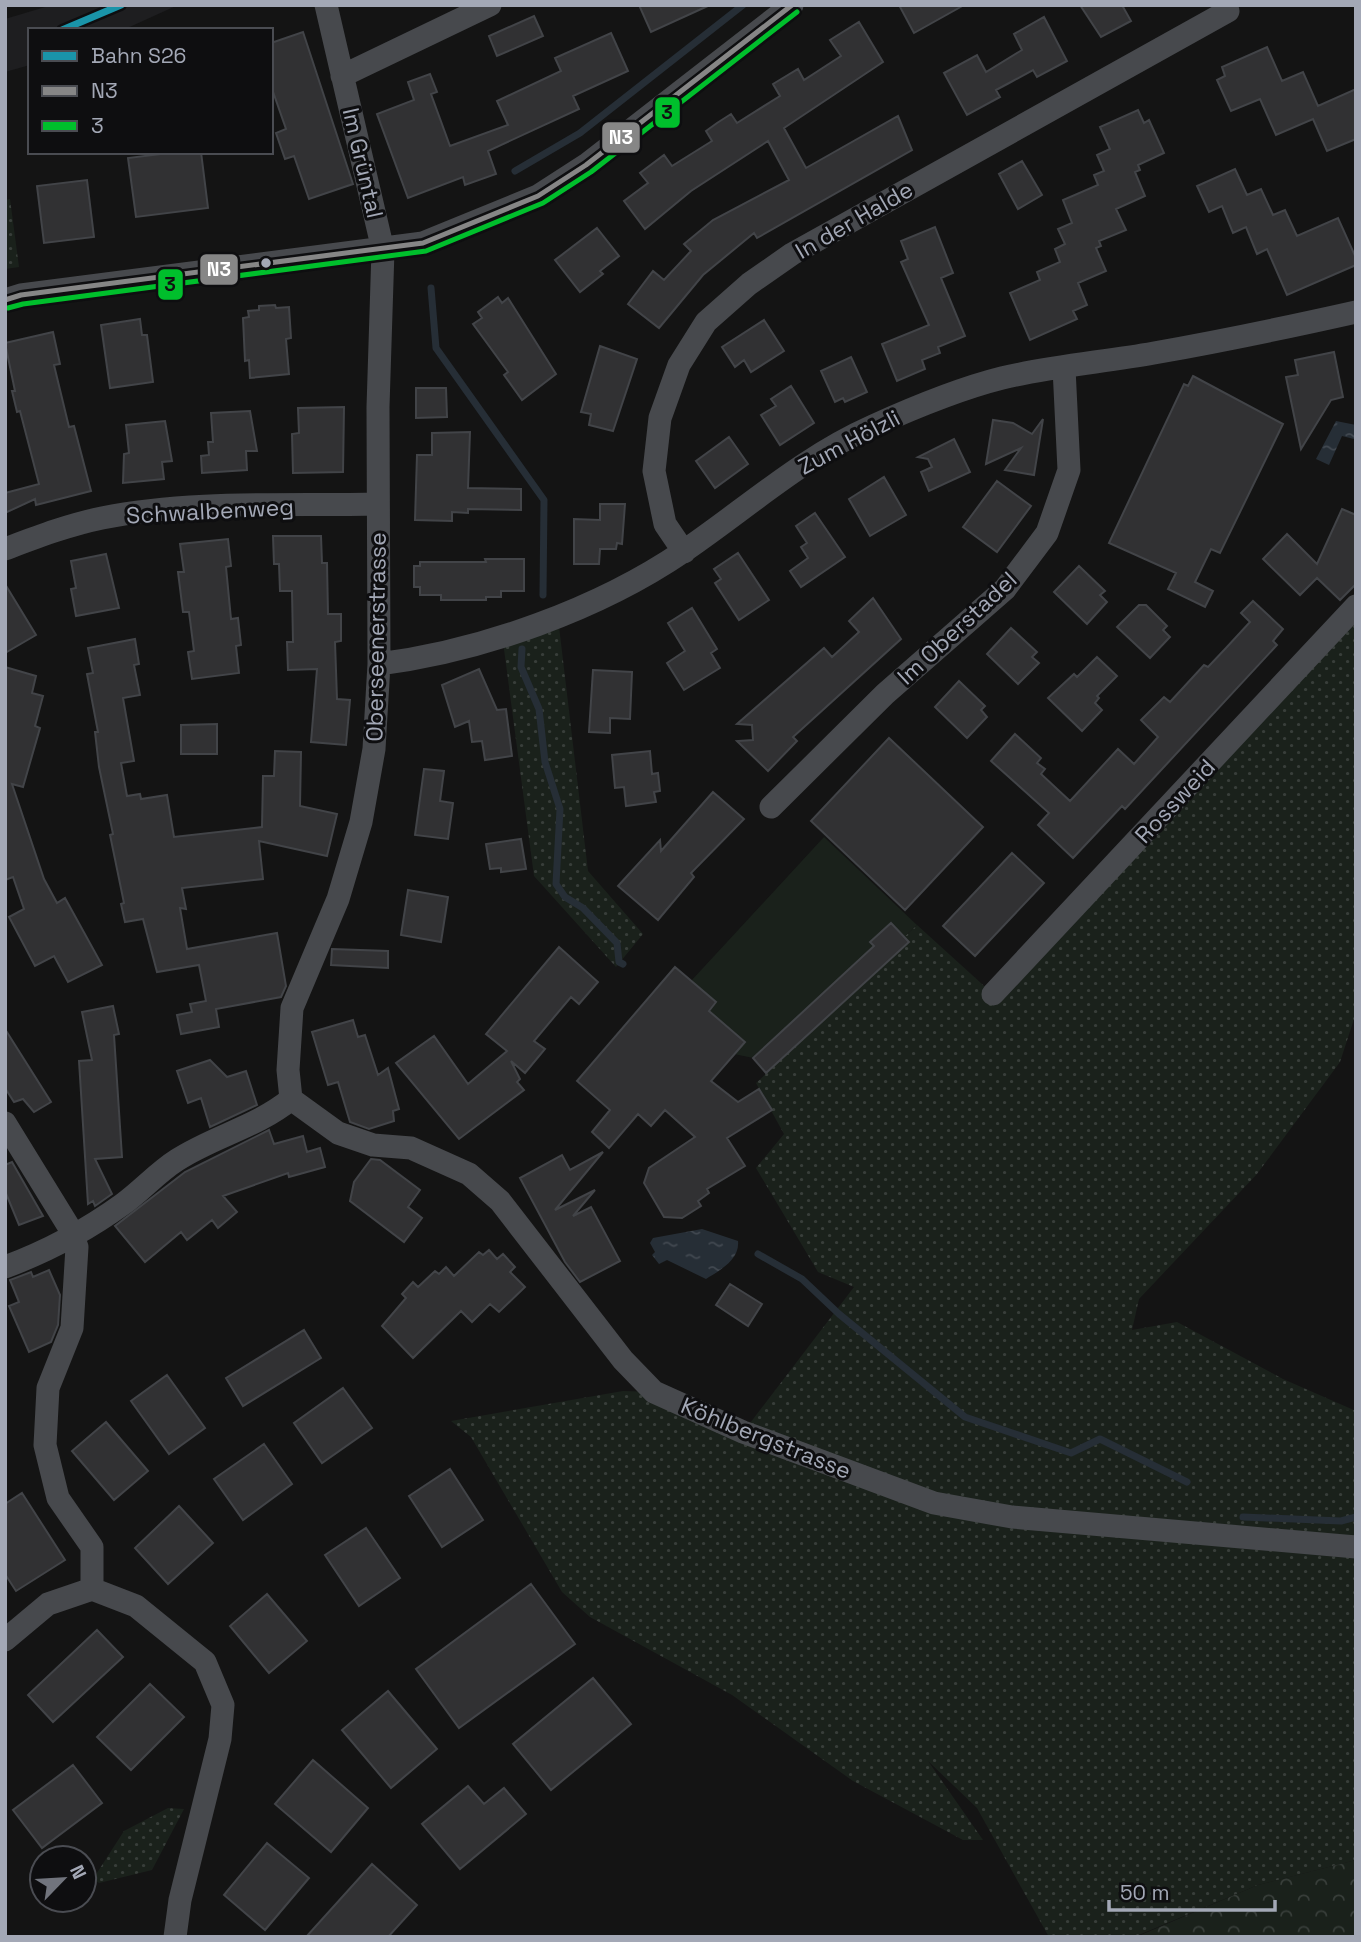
<svg xmlns="http://www.w3.org/2000/svg" width="1361" height="1942" viewBox="0 0 1361 1942" font-family="'Space Grotesk',sans-serif">
<defs>
<pattern id="grass-dots" width="8" height="8" patternUnits="userSpaceOnUse" patternTransform="scale(1.75)"><rect width="8" height="8" fill="#1a211b"/><path d="M2 2h.1M6 6h.1" fill="none" stroke="#383e3a" stroke-width="1.8" stroke-linecap="round"/></pattern>
<pattern id="forest-crowns" width="20" height="18" patternUnits="userSpaceOnUse" patternTransform="scale(1.75)"><rect width="20" height="18" fill="#1a211b"/><path d="M2 6a3 3 0 1 1 6 0M12 15a3 3 0 1 1 6 0" fill="none" stroke="#383e3a"/></pattern>
<pattern id="water-ripples" width="26" height="14" patternUnits="userSpaceOnUse" patternTransform="scale(1.75)"><rect width="26" height="14" fill="#262e36"/><path d="M2 4q2-2 4 0t4 0M15 11q2-2 4 0t4 0" fill="none" stroke="#424951"/></pattern>
</defs>
<rect width="100%" height="100%" fill="#141414"/>
<path fill="#1e1e20" d="M 52,5 L 178,5 L 123,30 L 30,30 L 30,65 L 5,72 L 5,19 Z"/>
<path fill="url(#grass-dots)" d="M 10,199 L 19,267 L 5,269 L 5,200 Z
M 1356,606 L 1356,1013 L 1340,1062 L 1257,1174 L 1139,1299 L 1132,1330 L 1177,1322 L 1283,1379 L 1356,1411 L 1356,1860 L 1258,1885 L 1134,1937 L 1049,1937 L 977,1808 L 928,1761 L 983,1840 L 963,1840 L 853,1781 L 732,1695 L 590,1617 L 562,1592 L 471,1437 L 451,1421 L 623,1391 L 654,1392 L 744,1431 L 854,1287 L 818,1272 L 756,1168 L 784,1134 L 756,1083 L 909,942 L 904,937 L 917,925 L 993,994 Z
M 558,618 L 588,871 L 643,934 L 616,967 L 534,876 L 502,634 Z
M 168,1808 L 184,1809 L 152,1870 L 99,1883 L 93,1879 L 124,1831 Z"/>
<path fill="url(#forest-crowns)" d="M 1356,1860 L 1356,1937 L 1136,1937 L 1258,1885 Z"/>
<path fill="#1a211b" d="M 824,837 L 917,925 L 904,937 L 891,923 L 870,942 L 874,946 L 753,1058 L 734,1054 L 709,1011 L 716,1002 L 691,981 Z"/>
<path fill="url(#water-ripples)" d="M 1336,421 L 1356,425 L 1354,439 L 1342,436 L 1329,465 L 1316,459 Z
M 702,1229 L 738,1241 C 740,1260 720,1270 706,1279 L 667,1260 L 659,1264 L 652,1255 L 655,1252 L 650,1243 L 653,1238 Z"/>
<g fill="none" stroke-linecap="round" stroke-linejoin="round">
<path stroke="#262e36" stroke-width="7" d="M 515,171 L 580,133 L 743,5
M 431,288 L 436,348 L 544,500 L 543,595
M 522,649 L 521,667 L 539,709 L 545,762 L 560,809 L 556,884 L 565,897 L 583,908 L 617,943 L 619,962 L 623,964
M 758,1254 L 802,1279 L 839,1314 L 965,1417 L 1071,1453 L 1100,1439 L 1187,1482
M 1243,1517 L 1341,1521 L 1356,1517"/>
</g>
<path fill="#313133" stroke="#424448" stroke-width="2" d="M 639,5 L 710,5 L 651,32 Z
M 899,5 L 964,5 L 914,33 Z
M 1080,5 L 1122,5 L 1131,21 L 1101,37 Z
M 534,16 L 543,36 L 497,56 L 489,36 Z
M 1044,17 L 1067,61 L 1037,77 L 1033,70 L 1011,82 L 996,90 L 1000,97 L 967,115 L 944,73 L 977,55 L 986,72 L 1022,50 L 1014,34 Z
M 859,22 L 883,62 L 784,128 L 806,168 L 898,116 L 912,150 L 757,238 L 754,233 L 703,275 L 659,328 L 628,304 L 653,271 L 664,280 L 691,251 L 684,244 L 713,220 L 789,180 L 768,141 L 691,191 L 645,229 L 624,201 L 648,183 L 640,173 L 664,155 L 672,166 L 712,141 L 706,131 L 717,123 L 731,114 L 737,123 L 780,96 L 773,84 L 798,69 L 804,80 L 841,56 L 830,40 Z
M 303,32 L 353,184 L 309,199 L 294,156 L 285,159 L 276,133 L 286,129 L 271,86 L 271,43 Z
M 611,33 L 628,71 L 573,96 L 579,109 L 488,151 L 496,174 L 465,185 L 463,177 L 408,198 L 377,114 L 414,100 L 408,82 L 430,74 L 437,92 L 431,94 L 450,146 L 508,125 L 497,101 L 561,71 L 555,58 Z
M 1267,47 L 1282,81 L 1303,72 L 1318,106 L 1356,89 L 1356,139 L 1327,151 L 1313,119 L 1276,135 L 1260,99 L 1231,111 L 1217,80 L 1225,76 L 1222,67 Z
M 1138,110 L 1144,123 L 1149,120 L 1164,153 L 1138,165 L 1140,170 L 1135,172 L 1145,196 L 1116,209 L 1126,230 L 1099,241 L 1101,246 L 1096,248 L 1106,271 L 1078,283 L 1087,305 L 1073,311 L 1077,319 L 1030,340 L 1010,293 L 1040,280 L 1037,272 L 1060,262 L 1055,249 L 1065,244 L 1058,229 L 1072,223 L 1063,200 L 1098,185 L 1094,175 L 1104,171 L 1097,155 L 1110,149 L 1100,127 Z
M 177,152 L 201,152 L 208,208 L 136,217 L 128,158 Z
M 1022,161 L 1042,195 L 1018,209 L 999,174 Z
M 1235,169 L 1247,195 L 1261,189 L 1273,215 L 1285,210 L 1297,236 L 1338,218 L 1356,258 L 1356,265 L 1287,295 L 1267,249 L 1257,254 L 1246,227 L 1233,233 L 1222,206 L 1209,212 L 1197,186 Z
M 87,180 L 94,237 L 44,243 L 37,186 Z
M 935,227 L 953,273 L 941,278 L 965,336 L 938,347 L 940,353 L 922,360 L 925,369 L 897,381 L 882,344 L 929,325 L 901,262 L 908,259 L 901,241 Z
M 597,228 L 619,256 L 600,271 L 603,274 L 580,292 L 555,260 Z
M 498,297 L 502,303 L 508,298 L 556,374 L 522,400 L 504,375 L 508,372 L 473,324 L 482,318 L 478,312 Z
M 275,305 L 276,308 L 289,307 L 291,338 L 286,339 L 289,374 L 250,378 L 249,360 L 245,361 L 243,318 L 249,317 L 248,311 L 259,310 L 259,306 Z
M 140,319 L 142,335 L 147,335 L 153,382 L 110,388 L 101,325 Z
M 764,320 L 784,351 L 751,372 L 744,360 L 735,367 L 722,347 Z
M 53,332 L 60,364 L 54,365 L 69,427 L 74,426 L 91,491 L 36,505 L 35,499 L 5,513 L 5,493 L 39,484 L 20,411 L 17,412 L 12,391 L 15,391 L 5,343 Z
M 600,346 L 637,359 L 613,431 L 589,425 L 591,414 L 581,412 Z
M 1334,352 L 1343,397 L 1331,400 L 1301,449 L 1286,377 L 1298,375 L 1295,360 Z
M 851,357 L 867,392 L 845,402 L 843,398 L 835,402 L 821,371 Z
M 1193,376 L 1283,424 L 1220,553 L 1211,549 L 1195,582 L 1213,591 L 1205,607 L 1168,589 L 1176,573 L 1109,543 L 1184,384 L 1188,386 Z
M 791,386 L 814,423 L 780,445 L 761,415 L 776,406 L 771,399 Z
M 416,388 L 446,388 L 447,417 L 416,418 Z
M 344,407 L 343,472 L 293,473 L 292,434 L 299,433 L 298,408 Z
M 250,411 L 257,451 L 246,451 L 247,470 L 202,473 L 201,456 L 209,455 L 208,442 L 213,442 L 211,413 Z
M 1043,419 L 1034,475 L 1005,470 L 1021,448 L 986,464 L 993,420 L 1013,423 L 1032,434 Z
M 165,421 L 172,461 L 162,462 L 164,479 L 123,483 L 124,454 L 129,453 L 126,425 Z
M 470,432 L 468,488 L 521,489 L 521,510 L 468,509 L 468,513 L 452,512 L 452,521 L 415,520 L 417,455 L 432,455 L 432,433 Z
M 729,437 L 748,464 L 715,488 L 696,461 Z
M 954,439 L 970,472 L 929,491 L 921,472 L 932,467 L 928,459 L 918,457 Z
M 884,477 L 906,515 L 870,536 L 849,499 Z
M 997,481 L 1031,506 L 997,552 L 963,527 Z
M 600,504 L 625,504 L 622,544 L 617,543 L 616,549 L 600,549 L 599,564 L 574,564 L 574,519 L 600,520 Z
M 1342,509 L 1356,515 L 1356,584 L 1340,600 L 1317,578 L 1300,595 L 1263,559 L 1287,534 L 1317,564 Z
M 815,513 L 845,557 L 801,587 L 790,571 L 808,558 L 801,547 L 807,543 L 796,526 Z
M 273,536 L 321,536 L 322,563 L 327,563 L 328,614 L 341,614 L 341,641 L 335,642 L 337,699 L 350,700 L 346,745 L 311,742 L 317,669 L 288,670 L 287,642 L 293,642 L 292,591 L 280,591 L 279,564 L 274,564 Z
M 228,539 L 231,566 L 226,567 L 231,619 L 238,618 L 241,645 L 236,646 L 239,673 L 192,679 L 188,652 L 194,651 L 189,612 L 183,612 L 178,572 L 184,572 L 180,544 Z
M 738,553 L 769,600 L 739,620 L 715,583 L 721,579 L 714,569 Z
M 106,554 L 119,608 L 76,616 L 71,589 L 76,588 L 71,561 Z
M 485,559 L 524,559 L 524,591 L 501,591 L 501,597 L 486,597 L 486,600 L 441,600 L 441,595 L 420,595 L 420,587 L 414,587 L 414,566 L 420,566 L 420,562 L 486,562 Z
M 1079,566 L 1105,591 L 1100,595 L 1107,602 L 1087,624 L 1054,592 Z
M 5,584 L 36,635 L 5,653 Z
M 873,598 L 901,639 L 793,737 L 797,741 L 768,771 L 737,741 L 753,740 L 752,725 L 737,724 L 824,648 L 832,657 L 859,632 L 849,621 Z
M 1253,601 L 1283,629 L 1273,641 L 1277,645 L 1125,809 L 1122,806 L 1073,858 L 1038,825 L 1049,813 L 991,761 L 1015,734 L 1041,758 L 1037,763 L 1045,769 L 1041,774 L 1070,801 L 1118,749 L 1134,764 L 1158,737 L 1141,720 L 1164,697 L 1170,702 L 1204,665 L 1208,667 L 1226,648 L 1250,622 L 1241,613 Z
M 1139,605 L 1146,605 L 1167,626 L 1163,630 L 1170,637 L 1150,658 L 1117,627 Z
M 692,608 L 717,649 L 711,653 L 720,668 L 684,690 L 667,663 L 685,651 L 668,623 Z
M 1011,628 L 1037,652 L 1032,657 L 1039,663 L 1018,684 L 987,654 Z
M 135,639 L 139,664 L 134,665 L 140,695 L 123,698 L 134,761 L 121,763 L 127,796 L 140,794 L 141,799 L 167,795 L 174,837 L 262,827 L 263,776 L 274,776 L 275,751 L 301,752 L 300,806 L 337,814 L 327,856 L 259,841 L 263,879 L 182,888 L 186,909 L 180,908 L 187,949 L 277,933 L 286,986 L 281,997 L 216,1009 L 219,1027 L 181,1034 L 177,1015 L 192,1012 L 190,1004 L 206,1001 L 199,965 L 157,972 L 143,919 L 125,922 L 121,904 L 124,903 L 110,835 L 113,834 L 99,767 L 95,732 L 98,732 L 87,674 L 93,673 L 88,648 Z
M 1097,657 L 1117,676 L 1097,696 L 1099,698 L 1095,703 L 1102,710 L 1082,731 L 1048,698 L 1074,674 L 1077,677 Z
M 5,667 L 36,676 L 32,693 L 43,696 L 35,726 L 40,728 L 23,787 L 12,784 L 44,879 L 57,903 L 65,898 L 102,965 L 68,982 L 54,956 L 35,966 L 9,917 L 24,909 L 13,877 L 5,880 Z
M 479,669 L 497,710 L 506,709 L 512,756 L 485,760 L 482,741 L 472,742 L 469,721 L 455,727 L 442,685 Z
M 593,670 L 632,672 L 630,719 L 610,718 L 610,733 L 589,732 Z
M 959,681 L 985,706 L 981,710 L 987,717 L 967,738 L 935,707 Z
M 217,724 L 217,754 L 181,754 L 181,725 Z
M 889,738 L 983,827 L 905,910 L 811,821 Z
M 650,751 L 652,774 L 658,773 L 660,791 L 654,792 L 656,802 L 626,806 L 624,787 L 615,788 L 612,755 Z
M 424,769 L 444,771 L 440,801 L 453,803 L 448,839 L 415,835 Z
M 713,792 L 744,819 L 691,873 L 694,877 L 658,920 L 618,886 L 660,840 L 661,851 Z
M 521,839 L 526,869 L 501,872 L 501,868 L 490,869 L 486,844 Z
M 1012,853 L 1044,883 L 975,956 L 943,926 Z
M 408,890 L 448,897 L 441,942 L 401,935 Z
M 891,923 L 909,942 L 766,1073 L 753,1058 L 874,946 L 870,942 Z
M 559,947 L 598,982 L 579,1004 L 571,997 L 534,1041 L 545,1049 L 525,1073 L 511,1061 L 520,1079 L 517,1082 L 524,1090 L 459,1139 L 396,1063 L 434,1036 L 468,1084 L 507,1051 L 486,1034 Z
M 332,949 L 388,951 L 388,968 L 331,965 Z
M 675,967 L 716,1002 L 709,1011 L 745,1042 L 711,1081 L 738,1102 L 759,1089 L 772,1110 L 727,1138 L 745,1166 L 707,1189 L 709,1193 L 698,1201 L 701,1206 L 682,1218 L 664,1217 L 644,1183 L 649,1168 L 695,1137 L 665,1110 L 651,1126 L 638,1114 L 609,1148 L 592,1132 L 610,1110 L 577,1081 Z
M 113,1006 L 119,1034 L 114,1035 L 122,1157 L 95,1159 L 112,1194 L 95,1206 L 93,1201 L 88,1204 L 79,1061 L 92,1060 L 82,1012 Z
M 353,1020 L 358,1037 L 365,1035 L 378,1075 L 388,1068 L 399,1109 L 393,1111 L 394,1121 L 369,1129 L 350,1122 L 338,1082 L 328,1085 L 312,1032 Z
M 5,1029 L 51,1102 L 34,1112 L 23,1099 L 14,1102 L 5,1088 Z
M 210,1060 L 227,1077 L 246,1071 L 257,1105 L 210,1127 L 201,1098 L 188,1103 L 177,1071 Z
M 269,1130 L 274,1144 L 303,1136 L 307,1152 L 320,1148 L 325,1167 L 289,1177 L 288,1173 L 223,1196 L 237,1212 L 218,1228 L 212,1220 L 187,1240 L 181,1232 L 145,1262 L 115,1226 L 185,1172 Z
M 603,1152 L 555,1210 L 595,1190 L 573,1216 L 591,1207 L 620,1261 L 580,1282 L 565,1262 L 520,1178 L 562,1155 L 570,1170 Z
M 371,1159 L 380,1160 L 420,1190 L 408,1207 L 422,1218 L 404,1242 L 350,1201 L 354,1182 Z
M 12,1162 L 43,1216 L 19,1225 L 5,1191 L 5,1165 Z
M 489,1250 L 497,1259 L 503,1254 L 515,1267 L 510,1272 L 525,1287 L 499,1312 L 490,1304 L 472,1322 L 461,1311 L 413,1358 L 382,1326 L 406,1298 L 402,1294 L 413,1282 L 418,1287 L 435,1271 L 439,1274 L 446,1267 L 454,1276 L 479,1252 L 483,1255 Z
M 49,1270 L 60,1295 L 58,1325 L 51,1342 L 29,1352 L 9,1306 L 19,1302 L 10,1280 L 31,1272 L 33,1277 Z
M 730,1284 L 762,1304 L 748,1326 L 716,1305 Z
M 304,1330 L 321,1358 L 243,1406 L 226,1378 Z
M 167,1375 L 205,1428 L 169,1454 L 131,1401 Z
M 343,1388 L 372,1428 L 322,1463 L 294,1423 Z
M 106,1422 L 148,1471 L 114,1500 L 72,1451 Z
M 264,1444 L 292,1484 L 243,1520 L 214,1479 Z
M 450,1469 L 483,1520 L 442,1547 L 409,1496 Z
M 22,1493 L 65,1560 L 16,1591 L 5,1574 L 5,1504 Z
M 179,1506 L 213,1543 L 168,1584 L 135,1548 Z
M 366,1528 L 400,1578 L 359,1606 L 325,1555 Z
M 531,1584 L 575,1644 L 459,1728 L 416,1669 Z
M 267,1594 L 307,1641 L 269,1673 L 230,1626 Z
M 97,1630 L 123,1657 L 53,1722 L 28,1695 Z
M 593,1678 L 631,1724 L 551,1790 L 513,1744 Z
M 150,1684 L 184,1717 L 131,1770 L 97,1737 Z
M 388,1691 L 437,1749 L 391,1788 L 342,1730 Z
M 313,1760 L 368,1808 L 331,1852 L 275,1804 Z
M 73,1765 L 102,1803 L 42,1848 L 13,1810 Z
M 468,1786 L 484,1804 L 504,1788 L 526,1814 L 460,1869 L 422,1824 Z
M 267,1843 L 309,1878 L 265,1930 L 224,1895 Z
M 372,1864 L 417,1905 L 388,1937 L 306,1937 Z"/>
<g fill="none" stroke-linecap="round" stroke-linejoin="round">
<path stroke="#47494d" stroke-width="23" d="M 342,76 L 490,5
M 5,300 L 21,295 L 423,243 L 538,196 L 586,165 L 792,5
M 5,549 C 37,537 68,525 102,518 C 191,500 287,506 378,504
M 684,552 L 665,524 L 654,471 L 660,418 L 679,365 L 706,322 L 749,284 L 792,254 L 1228,11
M 379,664 C 482,651 599,609 684,551 C 747,508 803,457 873,426 C 915,407 958,389 1002,378 C 1052,366 1104,362 1154,353 C 1222,341 1289,327 1356,312
M 771,807 L 885,694 L 1005,589 L 1047,533 L 1069,470 L 1064,368
M 993,994 L 1356,606
M 291,1099 L 338,1133 L 373,1145 L 411,1148 L 469,1174 L 500,1201 L 623,1360 L 654,1392 L 743,1432 L 934,1503 L 1012,1517 L 1356,1547
M 291,1099 L 288,1070 L 292,1008 L 338,899 L 361,822 L 374,749 L 379,664 L 378,407 L 383,250 L 326,5
M 5,1123 L 69,1227 L 77,1247 L 72,1328 L 48,1388 L 45,1445 L 58,1498 L 92,1547 L 92,1589
M 5,1267 C 48,1251 87,1230 123,1204 C 142,1190 158,1172 177,1160 C 214,1136 257,1127 291,1099
M 5,1640 L 48,1604 L 92,1589 L 136,1606 L 205,1662 L 223,1705 L 220,1739 L 180,1900 L 175,1937"/>
<g stroke="#0e0e10" stroke-width="10">
<path id="bus-1" d="M 5,300 L 21,295 L 423,243 L 538,196 L 586,165 L 792,5"/>
</g>
<g stroke="#0e0e10" stroke-width="10">
<path id="bus-2" d="M 8,308 L 23,304 L 426,251 L 543,203 L 591,172 L 797,12"/>
</g>
<use href="#bus-1" stroke="#868686" stroke-width="5"/>
<use href="#bus-2" stroke="#00bf2c" stroke-width="5"/>
<g stroke="#0e0e10" stroke-width="12">
<path id="rail-1" d="M 62,30 L 121,5"/>
</g>
<use href="#rail-1" stroke="#1a94a9" stroke-width="7"/>
</g>
<circle fill="#a3a8b6" stroke="#0e0e10" stroke-width="2.5" cx="266" cy="263" r="6"/>
<g text-anchor="middle" stroke-width="6" stroke-linejoin="round" paint-order="stroke">
<g font-size="23" fill="#a3a8b6" stroke="#0e0e10">
<text transform="translate(363 163) rotate(77)" y="8">Im Grüntal</text>
<text transform="translate(854 220) rotate(-30)" y="8">In der Halde</text>
<text transform="translate(849 442) rotate(-28)" y="8">Zum Hölzli</text>
<text transform="translate(210 511) rotate(-3)" y="8">Schwalbenweg</text>
<text transform="translate(957 628) rotate(-43)" y="8">Im Oberstadel</text>
<text transform="translate(376 637) rotate(-89)" y="8">Oberseenerstrasse</text>
<text transform="translate(1175 801) rotate(-47)" y="8">Rossweid</text>
<text transform="translate(766 1438) rotate(22)" y="8">Köhlbergstrasse</text>
</g>
</g>
<g stroke="#0e0e10" stroke-width="2.5">
<rect x="654" y="96" width="27" height="33" rx="7" fill="#00bf2c"/>
<rect x="601" y="121" width="40" height="33" rx="7" fill="#868686"/>
<rect x="199" y="253" width="40" height="33" rx="7" fill="#868686"/>
<rect x="157" y="268" width="27" height="33" rx="7" fill="#00bf2c"/>
</g>
<g font-size="19" text-anchor="middle" font-weight="bold" fill="#fff">
<text x="621" y="144">N3</text>
<text x="219" y="276">N3</text>
</g>
<g font-size="19" text-anchor="middle" font-weight="bold" fill="#111">
<text x="667" y="119">3</text>
<text x="170" y="291">3</text>
</g>
<rect width="1361" height="1942" fill="none" stroke="#a3a8b6" stroke-width="14"/>
<rect x="28" y="28" width="245" height="126" fill="#0e0e10" stroke="#4a4c52" stroke-width="2"/>
<rect x="42" y="51" width="35" height="10" fill="#1a94a9" stroke="#4a4c52" stroke-width="2"/>
<text x="91" y="63" font-size="21" fill="#a3a8b6">Bahn S26</text>
<rect x="42" y="86" width="35" height="10" fill="#868686" stroke="#4a4c52" stroke-width="2"/>
<text x="91" y="98" font-size="21" fill="#a3a8b6">N3</text>
<rect x="42" y="121" width="35" height="10" fill="#00bf2c" stroke="#4a4c52" stroke-width="2"/>
<text x="91" y="133" font-size="21" fill="#a3a8b6">3</text>
<g transform="translate(63 1879) rotate(65)"><circle r="33" fill="#0e0e10" stroke="#4a4c52" stroke-width="2"/>
<path d="M0-5L12 26L0 18L-12 26Z" fill="#71747d"/>
<text y="-10" font-size="19" font-weight="bold" text-anchor="middle" fill="#a3a8b6">N</text>
</g>
<path d="M1109 1900v10h166v-10" fill="none" stroke="#a3a8b6" stroke-width="3.5"/>
<text x="1120" y="1900" font-size="21" fill="#a3a8b6" stroke="#0e0e10" stroke-width="5" paint-order="stroke">50 m</text>
</svg>
